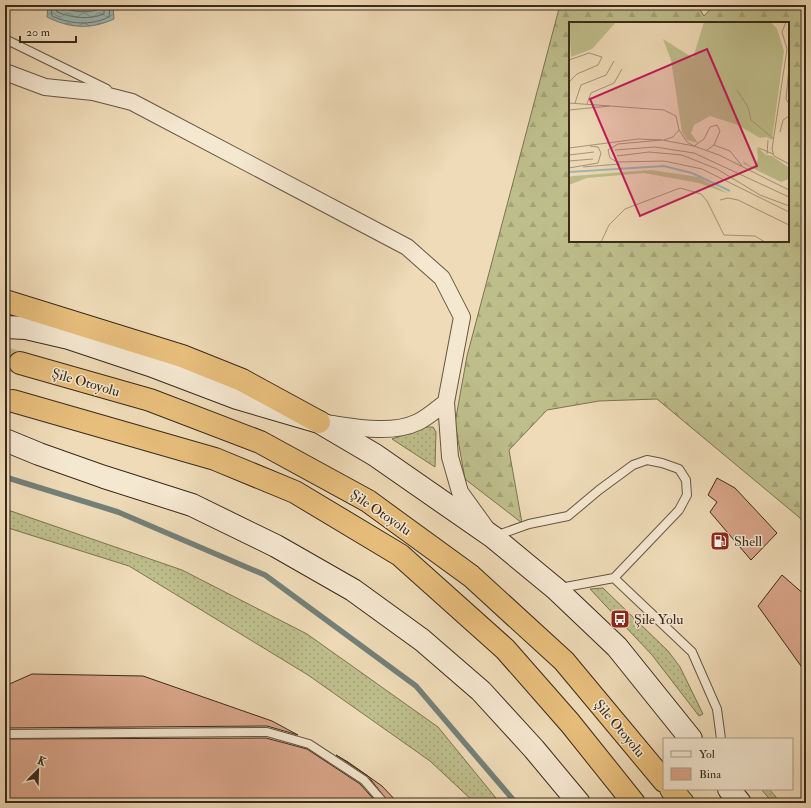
<svg xmlns="http://www.w3.org/2000/svg" width="811" height="808" viewBox="0 0 811 808" font-family="'IM FELL Double Pica',serif">
<defs>
<pattern id="grass-dots" width="8" height="8" patternUnits="userSpaceOnUse"><rect width="8" height="8" fill="#bebe8b"/><path d="M2 2h.1M6 6h.1" fill="none" stroke="#a4a377" stroke-width="1.8" stroke-linecap="round"/></pattern>
<pattern id="forest-firs" width="22" height="20" patternUnits="userSpaceOnUse"><rect width="22" height="20" fill="#bebe8b"/><path d="M5 1l3.5 6h-7zM16 11l3.5 6h-7z" fill="#a4a377"/></pattern>
<pattern id="water-waves" width="16" height="10" patternUnits="userSpaceOnUse"><rect width="16" height="10" fill="#9cb9b7"/><path d="M0 5q4-4 8 0t8 0" fill="none" stroke="#809794"/></pattern>
</defs>
<rect width="100%" height="100%" fill="#efdbb8"/>
<filter id="stains"><feTurbulence type="fractalNoise" baseFrequency=".005" numOctaves="4"/><feColorMatrix values="0 0 0 0 .2 0 0 0 0 .09 0 0 0 0 .02 0 0 0 .5 -.17"/></filter>
<radialGradient id="worn" r=".72"><stop offset=".6" stop-color="#630" stop-opacity="0"/><stop offset="1" stop-color="#630" stop-opacity=".3"/></radialGradient>
<path fill="url(#grass-dots)" stroke="#7c7452" d="M 426,427 L 433,427 L 436,432 L 435,467 L 392,439 Z
M 5,509 L 182,570 L 307,634 L 438,727 L 500,803 L 475,803 L 430,761 L 308,675 L 129,566 L 5,527 Z
M 603,588 L 668,651 L 680,667 L 703,714 L 699,716 L 652,655 L 590,589 Z
M 761,789 L 769,789 L 781,803 L 773,803 Z"/>
<path fill="url(#forest-firs)" stroke="#7c7452" fill-rule="evenodd" d="M 560,5 L 697,5 L 704,16 L 714,5 L 806,5 L 806,526 L 800,518 L 657,399 L 599,401 L 547,410 L 509,450 L 522,523 L 465,479 L 455,423 L 467,356 ZM 570,23 L 788,23 L 788,241 L 570,241 Z"/>
<path fill="url(#water-waves)" stroke="#748078" d="M 48,5 L 113,5 L 114,19 C 90,30 69,28 47,17 Z"/>
<g fill="none" stroke-linecap="round" stroke-linejoin="round">
<path stroke="#6a7268" stroke-width="1" d="M 51,5 L 52,16 C 70,24 90,26 109,17 L 110,5
M 56,5 L 57,12 C 73,18 88,20 104,14 L 104,5
M 62,5 L 63,8 C 75,12 85,13 97,10 L 98,5"/>
<path stroke="#748078" stroke-width="5.5" d="M 5,477 L 118,512 L 265,575 L 416,686 L 516,803"/>
</g>
<path fill="#daa68b" stroke="#392a1a" d="M 717,478 L 735,488 L 777,533 L 751,560 L 710,512 L 717,502 L 708,495 Z
M 782,575 L 806,596 L 806,673 L 758,606 Z
M 32,674 L 143,676 L 272,721 L 298,735 L 267,726 L 5,728 L 5,686 Z
M 266,738 L 307,749 L 360,784 L 377,803 L 5,803 L 5,739 Z
M 336,755 L 348,762 L 382,786 L 398,803 L 389,803 L 368,776 Z"/>
<g fill="none" stroke-linecap="round" stroke-linejoin="round">
<path stroke="#cbb898" stroke-width="22" stroke-dasharray="22 11" stroke-linecap="butt" d="M 5,358 L 20,363"/>
<g stroke="#665642" stroke-width="10">
<path id="service" d="M 5,39 L 107,89
M 495,536 L 529,524 L 568,516 L 599,490 L 633,465 L 647,460 L 662,463 L 679,469 L 686,480 L 687,495 L 679,510 L 614,578
M 560,588 L 614,578 L 692,652 L 717,709 L 721,739
M 5,734 L 267,732 L 309,744 L 364,780 L 384,803"/>
</g>
<g stroke="#665642" stroke-width="18">
<path id="minor" d="M 5,72 L 45,87 L 93,92 L 132,102 L 407,247 L 442,278 L 462,317 L 446,402
M 326,423 C 354,427 391,435 418,422 C 428,417 437,409 446,402 L 450,457 L 460,492 L 486,528"/>
</g>
<g stroke="#392a1a" stroke-width="24">
<path id="secondary" d="M 5,327 L 26,328 L 69,338 L 150,365 L 237,398 L 319,422 L 375,455 L 493,537 L 556,589 L 617,647 L 691,739
M 5,440 L 39,454 L 104,477 L 192,505 L 276,546 L 353,590 L 422,640 L 481,691 L 534,749 L 579,803
M 729,789 L 740,803"/>
</g>
<g stroke="#392a1a" stroke-width="24">
<path id="trunk" d="M 5,301 L 182,356 L 242,380 L 319,422
M 20,363 L 150,400 L 260,442 L 368,501 L 471,576 L 564,661 L 664,781
M 13,401 L 215,459 L 295,492 L 400,555 L 505,649 L 570,723 L 634,803
M 671,789 L 683,803"/>
</g>
<use href="#service" stroke="#f5e8d1" stroke-width="8"/>
<use href="#minor" stroke="#f5e8d1" stroke-width="16"/>
<use href="#secondary" stroke="#f5e8d1" stroke-width="22"/>
<use href="#trunk" stroke="#e8be7c" stroke-width="22"/>
</g>
<defs>
<g id="fuel-square" transform="scale(1)"><rect x="-9" y="-9" width="18" height="18" rx="4" fill="#8f2418" stroke="#f5e8d1"/><path d="M-5.5-6h7V0h2V4h1.3V-2.5L3-4.5l.8-.8L6-3V5H2.5V1h-1V6h-7ZM-4.2-4.7v3.2H.2V-4.7Z" fill="#fff"/></g>
<g id="bus-square" transform="scale(1)"><rect x="-9" y="-9" width="18" height="18" rx="4" fill="#8f2418" stroke="#f5e8d1"/><path d="M-5-6H5V4H4V6H2V4H-2V6H-4V4H-5ZM-3.5-4V0h7V-4ZM-3.5 1.2v1.5H-2V1.2ZM2 1.2v1.5H3.5V1.2Z" fill="#fff"/></g>
</defs>
<g fill-rule="evenodd">
<use href="#fuel-square" x="720" y="541"/>
<use href="#bus-square" x="620" y="619"/>
</g>
<g text-anchor="middle" stroke-width="3" stroke-linejoin="round" paint-order="stroke">
<g font-size="14" fill="#392a1a" stroke="#f5e8d1">
<text transform="translate(86 382) rotate(16)" y="5">Şile Otoyolu</text>
<text transform="translate(381 512) rotate(34)" y="5">Şile Otoyolu</text>
<text transform="translate(620 728) rotate(50)" y="5">Şile Otoyolu</text>
</g>
<g font-size="14" fill="#392a1a" stroke="#f5e8d1" text-anchor="start">
<text x="734" y="546">Shell</text>
<text x="634" y="624">Şile Yolu</text>
</g>
</g>
<g transform="translate(569 22)">
<rect width="220" height="220" fill="#efdbb8"/>
<path d="M 188,125 L 197,133 L 203,134 L 220,146 L 220,157 L 212,160 L 175,142 L 174,139 L 185,146 L 189,137 ZM 82,148 L 129,155 L 160,172 L 130,161 L 75,151 L 18,156 L 0,163 L 0,155 L 4,154 Z" fill="#bebe8b"/>
<path d="M 0,0 L 47,0 L 23,27 L 2,35 ZM 135,0 L 202,0 L 208,7 L 215,29 L 203,118 L 197,115 L 191,116 L 169,103 L 141,94 L 125,103 L 122,111 L 129,121 L 118,118 L 113,110 L 102,38 L 94,17 L 124,36 Z" fill="#bebe8b"/>
<path fill="none" stroke="#9cb9b7" stroke-width="2" d="M 0,150 L 95,144 L 123,151 L 161,169"/>
<path fill="none" stroke="#a69479" stroke-width="1" d="M 217,0 L 213,10 L 218,27 L 203,127 L 205,134 L 220,142M 0,38 L 20,31 L 33,35 L 29,43 L 8,52 L 0,60M 220,45 L 217,77 L 220,82M 168,68 L 179,85 L 182,98 L 205,117M 0,81 L 95,88 L 107,94 L 110,108M 6,81 L 12,63 L 37,53 L 45,39M 18,82 L 22,71 L 45,61 L 53,47M 0,88 L 41,84M 211,110 L 214,98 L 220,94M 95,118 L 104,115 L 110,108 L 118,120 L 125,124 L 135,117 L 141,105 L 148,103 L 151,109 L 145,123M 0,126 L 69,117 L 93,118M 190,126 L 204,132M 46,128 L 86,125 L 125,131 L 220,175M 138,128 L 145,123 L 161,129 L 173,144M 198,132 L 199,118M 0,133 L 25,130M 48,134 L 80,130 L 113,133 L 148,147 L 191,173 L 220,184M 0,139 L 24,137M 14,145 L 51,142M 0,146 L 29,141 L 32,131 L 29,125 L 21,124M 220,168 L 150,133 L 125,124 L 93,118 L 49,122 L 39,128 L 41,136 L 48,140 L 95,139 L 133,147 L 220,190M 151,178 L 159,176 L 169,178 L 220,203M 32,220 L 40,203 L 56,187 L 111,166 L 132,172 L 138,179 L 155,213 L 186,214 L 196,220"/>
<path fill="#c2185b" fill-opacity="0.15" stroke="#c2185b" stroke-width="2" d="M 138,27 L 188,144 L 71,194 L 21,77 Z"/>
<rect width="220" height="220" fill="none" stroke="#392a1a" stroke-width="2"/>
</g>
<rect width="811" height="808" fill="none" stroke="#efdbb8" stroke-width="20"/>
<rect x="6" y="6" width="799" height="796" fill="none" stroke="#392a1a" stroke-width="2"/>
<rect x="10" y="10" width="791" height="788" fill="none" stroke="#392a1a"/>
<rect x="663" y="738" width="130" height="52" fill="#f5e8d1" stroke="#aa9c88"/>
<rect x="671" y="751" width="20" height="6" fill="#f5e8d1" stroke="#aa9c88"/>
<text x="699" y="758" font-size="12" fill="#392a1a">Yol</text>
<rect x="671" y="768" width="20" height="12" fill="#daa68b" stroke="#aa9c88"/>
<text x="699" y="778" font-size="12" fill="#392a1a">Bina</text>
<g transform="translate(38 770) rotate(23)" stroke="#f5e8d1" stroke-width="3" paint-order="stroke">
<path d="M0-3L7 15L0 10L-7 15Z" fill="#392a1a"/>
<text y="-6" font-size="11" font-weight="bold" text-anchor="middle" fill="#392a1a">K</text>
</g>
<path d="M20 36v6h56v-6" fill="none" stroke="#392a1a" stroke-width="2"/>
<text x="26" y="36" font-size="12" fill="#392a1a" stroke="#f5e8d1" stroke-width="3" paint-order="stroke">20 m</text>
<rect width="100%" height="100%" filter="url(#stains)"/>
<rect width="100%" height="100%" fill="url(#worn)"/>
</svg>
